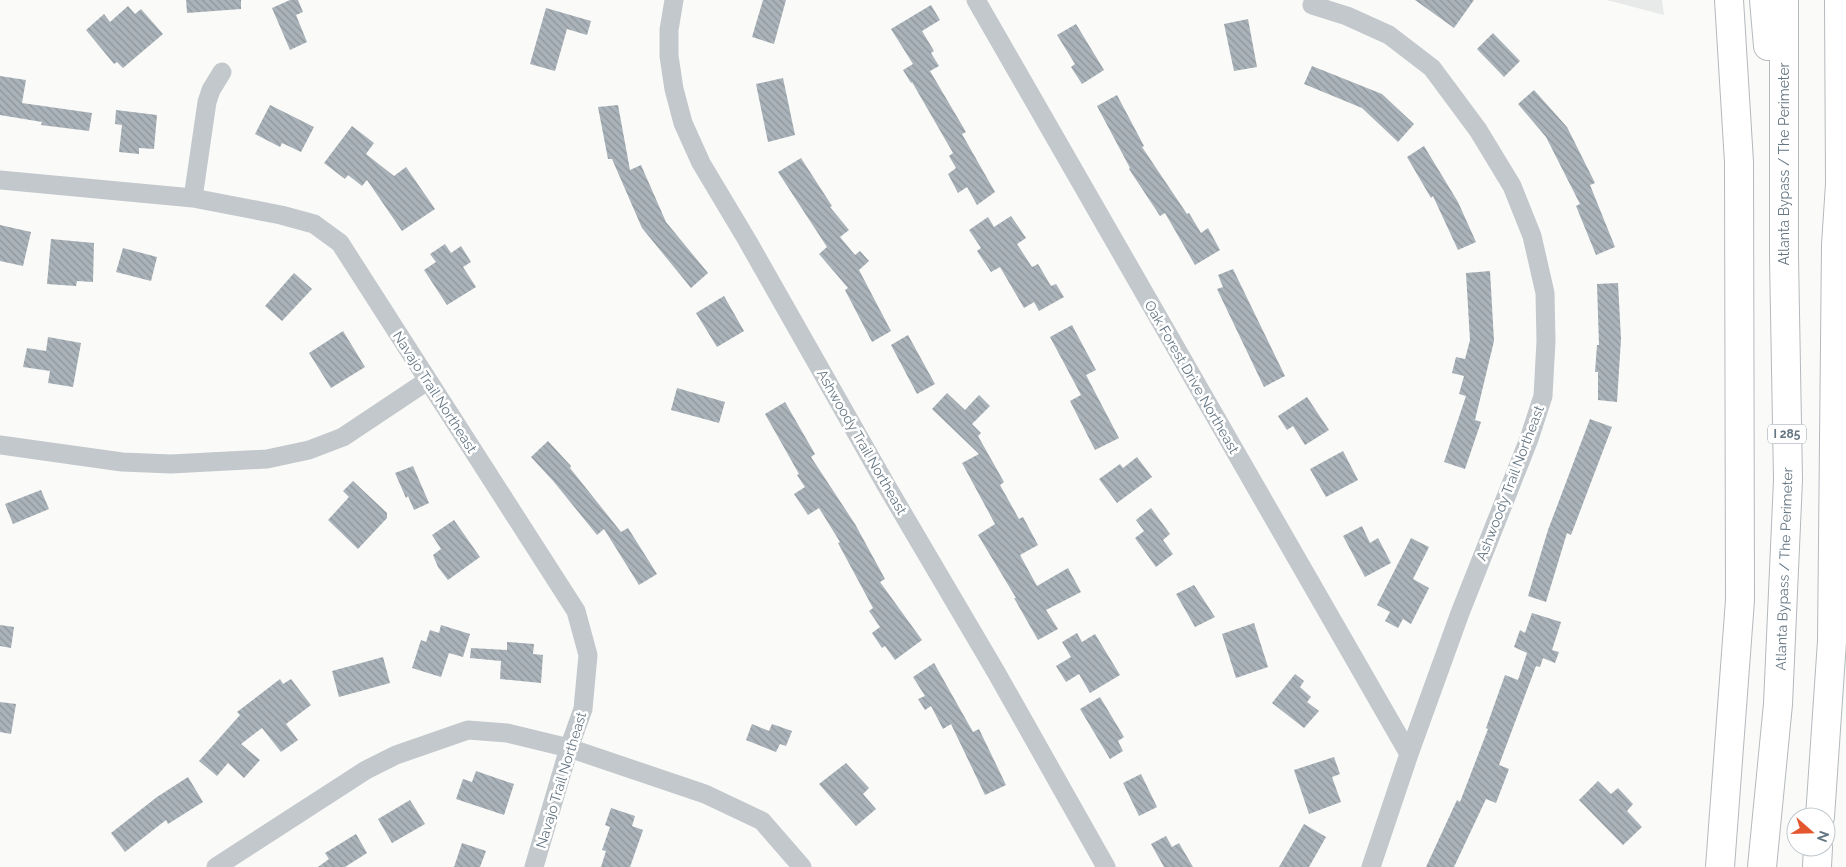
<svg xmlns="http://www.w3.org/2000/svg" width="1846" height="867" viewBox="0 0 1846 867" font-family="Raleway,sans-serif">
<defs>
<pattern id="building-back-hatch" width="6" height="6" patternUnits="userSpaceOnUse" patternTransform="scale(1.25)"><rect width="6" height="6" fill="#aab3b9"/><path d="M-1 5l2 2M0 0l6 6M5-1l2 2" fill="none" stroke="#8e969c"/></pattern>
</defs>
<rect width="100%" height="100%" fill="#fafaf8"/>
<path fill="#e8e9e9" d="M 1607,0 L 1662,0 L 1664,15 Z"/>
<path fill="url(#building-back-hatch)" d="M 186,0 L 241,0 L 241,9 L 187,13 Z
M 290,0 L 298,0 L 303,12 L 296,15 L 307,42 L 290,50 L 272,8 Z
M 763,0 L 786,0 L 774,44 L 752,37 Z
M 1415,0 L 1474,0 L 1454,28 Z
M 931,5 L 940,20 L 922,31 L 934,51 L 931,53 L 939,66 L 930,71 L 966,132 L 962,134 L 995,192 L 977,205 L 967,187 L 958,193 L 948,174 L 956,168 L 949,156 L 953,153 L 912,82 L 911,83 L 903,70 L 913,64 L 891,29 Z
M 128,6 L 135,14 L 141,9 L 163,34 L 123,68 L 117,62 L 114,64 L 86,30 L 104,14 L 110,22 Z
M 546,8 L 591,21 L 587,35 L 567,29 L 555,71 L 530,64 Z
M 1248,19 L 1257,67 L 1234,71 L 1224,24 Z
M 1076,24 L 1104,70 L 1082,84 L 1071,67 L 1075,64 L 1057,35 Z
M 1493,33 L 1520,61 L 1504,77 L 1477,49 Z
M 1312,66 L 1382,94 L 1414,124 L 1398,142 L 1362,108 L 1304,84 Z
M 0,76 L 26,80 L 22,103 L 92,113 L 89,131 L 41,125 L 42,122 L 0,115 Z
M 783,78 L 795,135 L 768,142 L 756,84 Z
M 1534,90 L 1567,127 L 1595,183 L 1590,185 L 1615,247 L 1596,255 L 1576,206 L 1580,204 L 1546,137 L 1518,104 Z
M 1117,95 L 1144,146 L 1142,147 L 1187,214 L 1189,213 L 1201,233 L 1208,228 L 1220,250 L 1195,265 L 1165,213 L 1160,216 L 1129,169 L 1130,168 L 1097,106 Z
M 270,105 L 314,127 L 301,152 L 282,143 L 280,147 L 255,134 Z
M 618,105 L 630,170 L 641,165 L 666,222 L 708,273 L 691,288 L 642,228 L 612,159 L 608,159 L 598,107 Z
M 116,110 L 157,115 L 154,149 L 139,148 L 139,154 L 119,152 L 122,125 L 115,124 Z
M 352,126 L 374,143 L 366,154 L 394,176 L 406,167 L 435,209 L 402,231 L 367,180 L 362,186 L 348,175 L 345,179 L 324,163 Z
M 1424,146 L 1458,202 L 1476,242 L 1458,250 L 1433,196 L 1431,198 L 1407,157 Z
M 801,158 L 832,206 L 830,207 L 849,230 L 840,237 L 855,255 L 860,251 L 869,261 L 859,270 L 891,331 L 872,342 L 845,290 L 848,288 L 819,254 L 827,247 L 778,172 Z
M 1011,216 L 1026,238 L 1017,244 L 1032,267 L 1038,264 L 1051,286 L 1056,284 L 1064,297 L 1039,311 L 1034,302 L 1024,308 L 1000,267 L 991,272 L 977,251 L 981,248 L 969,230 L 988,217 L 994,227 Z
M 0,225 L 31,232 L 23,266 L 0,261 Z
M 51,239 L 94,243 L 93,282 L 77,281 L 76,286 L 47,284 Z
M 445,244 L 451,253 L 461,246 L 471,262 L 463,267 L 476,287 L 447,305 L 424,270 L 436,262 L 430,254 Z
M 123,248 L 157,257 L 151,281 L 116,272 Z
M 1233,269 L 1285,376 L 1264,387 L 1217,289 L 1223,287 L 1218,275 Z
M 1490,271 L 1494,341 L 1475,420 L 1481,422 L 1465,469 L 1444,462 L 1466,396 L 1459,394 L 1464,376 L 1452,373 L 1456,357 L 1465,359 L 1470,340 L 1466,273 Z
M 294,273 L 312,289 L 282,321 L 265,306 Z
M 1618,283 L 1621,339 L 1617,402 L 1598,400 L 1598,372 L 1595,372 L 1597,345 L 1599,345 L 1597,284 Z
M 724,296 L 744,331 L 717,347 L 696,313 Z
M 1072,325 L 1096,370 L 1086,375 L 1119,438 L 1095,450 L 1070,401 L 1081,395 L 1050,337 Z
M 343,331 L 365,367 L 331,388 L 309,353 Z
M 908,335 L 935,384 L 917,394 L 891,345 Z
M 48,337 L 81,343 L 73,387 L 48,383 L 50,371 L 23,367 L 27,348 L 46,351 Z
M 677,388 L 725,402 L 719,423 L 671,410 Z
M 947,393 L 965,410 L 979,395 L 990,406 L 972,424 L 981,433 L 978,436 L 1004,482 L 1000,485 L 1019,519 L 1023,517 L 1038,545 L 1020,555 L 1037,586 L 1068,568 L 1081,592 L 1046,610 L 1058,629 L 1038,640 L 1014,598 L 1016,598 L 978,535 L 995,524 L 962,463 L 979,454 L 932,409 Z
M 1307,397 L 1329,430 L 1305,445 L 1293,426 L 1287,430 L 1278,416 Z
M 785,402 L 815,454 L 811,457 L 855,524 L 885,579 L 880,582 L 922,640 L 895,660 L 885,646 L 882,648 L 872,633 L 880,627 L 869,611 L 873,608 L 838,543 L 840,542 L 819,508 L 808,515 L 794,494 L 805,487 L 797,475 L 799,474 L 765,414 Z
M 1590,419 L 1612,427 L 1571,535 L 1567,533 L 1546,602 L 1528,596 L 1548,530 Z
M 548,441 L 571,466 L 570,468 L 621,532 L 628,528 L 657,574 L 639,585 L 604,529 L 597,535 L 554,482 L 531,457 Z
M 1343,451 L 1358,480 L 1326,497 L 1310,469 Z
M 1137,457 L 1152,477 L 1117,503 L 1099,479 L 1120,464 L 1123,468 Z
M 413,466 L 429,503 L 414,510 L 408,496 L 406,498 L 395,473 Z
M 353,481 L 387,513 L 387,518 L 358,549 L 328,520 L 349,497 L 343,491 Z
M 41,490 L 49,509 L 13,524 L 5,504 Z
M 1151,508 L 1170,534 L 1163,540 L 1173,554 L 1156,567 L 1135,538 L 1144,531 L 1136,520 Z
M 454,520 L 480,557 L 448,580 L 438,567 L 433,555 L 441,549 L 432,535 Z
M 1362,526 L 1370,543 L 1378,538 L 1391,563 L 1365,577 L 1343,536 Z
M 1411,538 L 1429,547 L 1413,579 L 1429,588 L 1411,624 L 1403,619 L 1398,628 L 1385,621 L 1390,612 L 1377,605 Z
M 1194,585 L 1215,617 L 1195,627 L 1176,594 Z
M 1532,613 L 1561,622 L 1552,650 L 1559,652 L 1555,663 L 1543,658 L 1540,667 L 1536,666 L 1499,765 L 1509,769 L 1496,803 L 1486,799 L 1454,867 L 1426,867 L 1457,800 L 1460,802 L 1488,729 L 1486,728 L 1505,675 L 1518,680 L 1527,653 L 1514,647 L 1520,630 L 1525,633 Z
M 1254,623 L 1268,667 L 1236,678 L 1222,634 Z
M 0,625 L 14,627 L 11,648 L 0,646 Z
M 441,625 L 470,634 L 463,657 L 449,653 L 441,677 L 412,668 L 421,640 L 426,642 L 430,630 L 439,633 Z
M 1077,633 L 1082,642 L 1095,634 L 1120,675 L 1090,693 L 1079,674 L 1066,682 L 1056,666 L 1071,657 L 1062,642 Z
M 507,642 L 534,644 L 533,654 L 543,655 L 541,683 L 500,679 L 501,661 L 470,658 L 471,648 L 507,650 Z
M 383,657 L 390,683 L 339,697 L 332,671 Z
M 934,663 L 973,732 L 979,729 L 1006,785 L 985,795 L 951,724 L 943,729 L 931,706 L 925,710 L 918,699 L 925,696 L 913,677 Z
M 1295,674 L 1304,681 L 1300,687 L 1311,697 L 1307,702 L 1319,711 L 1304,728 L 1272,703 Z
M 280,679 L 283,684 L 291,679 L 311,705 L 286,724 L 298,740 L 281,752 L 262,728 L 241,744 L 260,760 L 244,778 L 228,763 L 217,776 L 199,761 L 240,715 L 237,712 Z
M 1100,697 L 1124,737 L 1118,741 L 1123,751 L 1110,759 L 1080,709 Z
M 0,702 L 16,704 L 11,734 L 0,732 Z
M 752,724 L 769,731 L 772,724 L 792,731 L 786,746 L 780,744 L 776,752 L 746,740 Z
M 1334,757 L 1340,774 L 1332,777 L 1341,802 L 1309,814 L 1294,770 Z
M 846,763 L 869,788 L 863,794 L 876,809 L 856,826 L 819,784 Z
M 476,771 L 514,784 L 504,815 L 456,799 L 463,779 L 472,782 Z
M 1141,774 L 1157,807 L 1139,816 L 1123,783 Z
M 188,777 L 203,802 L 168,824 L 166,820 L 125,852 L 111,833 L 157,797 Z
M 1598,781 L 1611,794 L 1618,788 L 1633,804 L 1627,811 L 1642,827 L 1623,845 L 1579,800 Z
M 410,800 L 425,824 L 392,843 L 378,819 Z
M 611,808 L 635,816 L 632,826 L 643,830 L 630,867 L 601,867 L 606,851 L 602,850 L 610,827 L 605,825 Z
M 1304,824 L 1326,837 L 1309,867 L 1279,867 Z
M 356,834 L 367,853 L 345,867 L 318,867 L 329,859 L 325,853 Z
M 1166,836 L 1172,847 L 1179,843 L 1193,867 L 1164,867 L 1151,844 Z
M 462,843 L 486,851 L 480,867 L 454,867 Z"/>
<g fill="none" stroke-linecap="round" stroke-linejoin="round">
<g stroke="#b4b9bd" stroke-width="30">
<path id="highway" d="M 1764,0 L 1768,46
M 1820,817 L 1832,641 L 1836,245 L 1840,184 L 1839,0
M 1720,867 L 1740,600 L 1739,162 L 1729,0
M 1762,867 L 1778,704 L 1788,480 L 1784,257 L 1784,0
M 1817,867 L 1818,847"/>
</g>
<path stroke="#c3c8cc" stroke-width="19" d="M 674,0 L 669,30 L 669,56 L 674,89 L 683,123 L 701,163 L 747,240 L 886,485 L 996,672 L 1106,867
M 976,0 L 1409,754
M 1312,5 L 1347,16 L 1389,35 L 1432,68 L 1478,130 L 1512,186 L 1532,236 L 1545,293 L 1546,341 L 1543,396 L 1529,439 L 1460,613 L 1409,754 L 1371,867
M 0,180 L 193,198 L 281,215 L 314,224 L 340,243 L 576,611 L 588,655 L 583,709 L 569,748 L 534,867
M 193,198 L 207,102 L 211,90 L 222,72
M 0,445 L 122,462 L 171,464 L 267,459 L 309,450 L 343,437 L 427,381
M 216,867 L 366,770 L 396,755 L 468,730 L 507,733 L 569,748 L 705,794 L 762,821 L 802,867"/>
<use href="#highway" stroke="#fff" stroke-width="28"/>
</g>
<g text-anchor="middle" stroke-width="5" stroke-linejoin="round" paint-order="stroke">
<rect fill="#fff" stroke="#939fa8" stroke-width="1" x="1768" y="424.5" width="38" height="19" rx="4"/>
<g font-size="12" font-weight="bold" fill="#657683">
<text x="1787" y="438">I 285</text>
</g>
<g font-size="14" fill="#657683" stroke="#fff">
<text transform="translate(1784 164) rotate(-90)" y="5">Atlanta Bypass / The Perimeter</text>
<text transform="translate(1192 377) rotate(60)" y="5">Oak Forest Drive Northeast</text>
<text transform="translate(435 392) rotate(57)" y="5">Navajo Trail Northeast</text>
<text transform="translate(862 442) rotate(60)" y="5">Ashwoody Trail Northeast</text>
<text transform="translate(1510 483) rotate(-69)" y="5">Ashwoody Trail Northeast</text>
<text transform="translate(1784 569) rotate(-88)" y="5">Atlanta Bypass / The Perimeter</text>
<text transform="translate(561 780) rotate(-73)" y="5">Navajo Trail Northeast</text>
</g>
</g>
<g transform="translate(1811 832) rotate(110)"><circle r="24" fill="#ffffff" stroke="#c1c8cd"/>
<path d="M0-4L9 19L0 12L-9 19Z" fill="#e4572e"/>
<text y="-8" font-size="14" font-weight="bold" text-anchor="middle" fill="#657683">N</text>
</g>
</svg>
